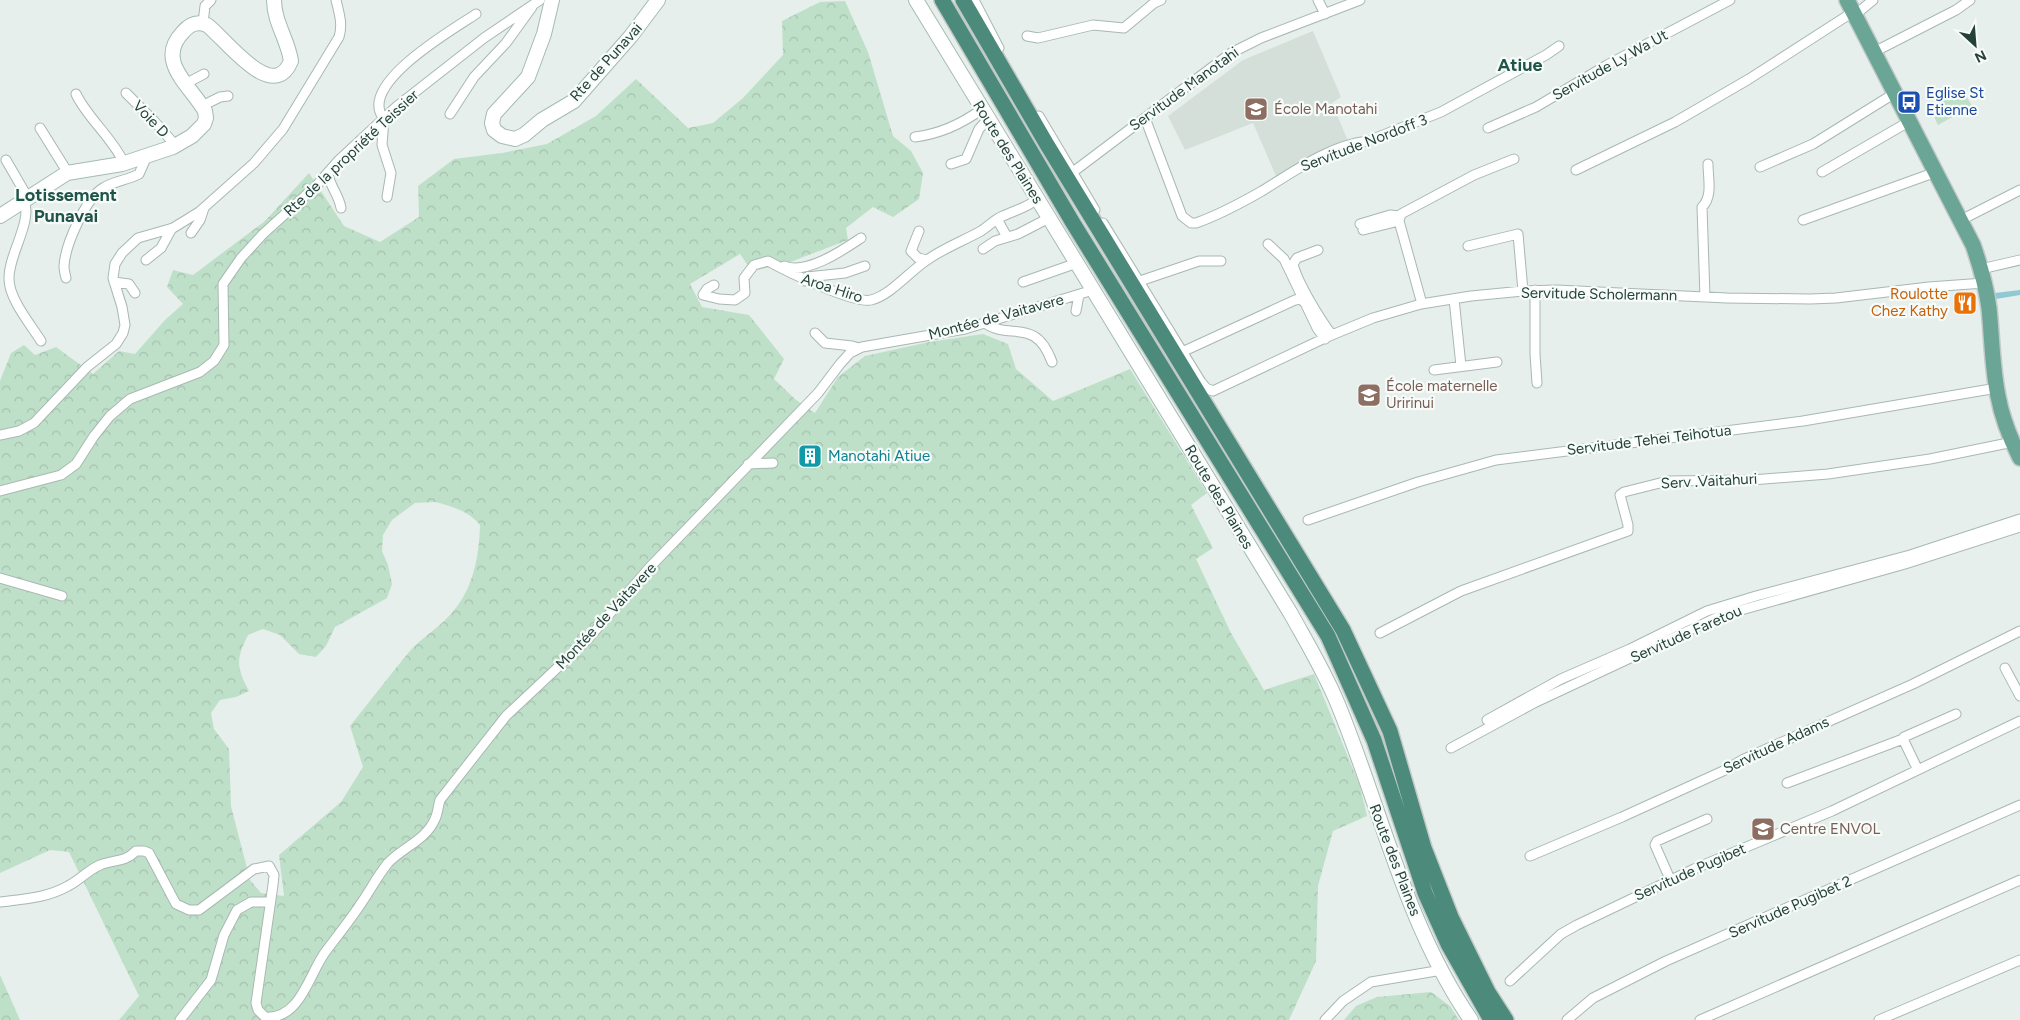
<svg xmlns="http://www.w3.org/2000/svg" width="2020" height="1020" viewBox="0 0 2020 1020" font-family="Figtree,sans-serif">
<defs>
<pattern id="forest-crowns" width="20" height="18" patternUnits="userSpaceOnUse" patternTransform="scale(1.25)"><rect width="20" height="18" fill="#bfe0c8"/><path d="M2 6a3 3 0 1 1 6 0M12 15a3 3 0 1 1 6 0" fill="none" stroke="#a4c1ad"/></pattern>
</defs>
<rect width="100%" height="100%" fill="#e6efeb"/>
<path fill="#d4dfda" d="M 1313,31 L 1341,97 L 1332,103 L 1348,141 L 1276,176 L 1253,123 L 1185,150 L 1168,116 L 1243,60 Z"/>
<path fill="#bfe0c8" d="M 1963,90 L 1972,106 L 1938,125 L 1930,108 Z"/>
<path fill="url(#forest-crowns)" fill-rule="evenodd" d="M 845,1 L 868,52 L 893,136 L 911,151 L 923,173 L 919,199 L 893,217 L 873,207 L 846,228 L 848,240 L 785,264 L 752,271 L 740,254 L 690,284 L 702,307 L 749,315 L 784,359 L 774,379 L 796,400 L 815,413 L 838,377 L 865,356 L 929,342 L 983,334 L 1008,344 L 1016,369 L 1053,401 L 1130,369 L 1207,493 L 1191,505 L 1213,548 L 1196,559 L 1231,633 L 1264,690 L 1314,674 L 1360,786 L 1367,816 L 1333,831 L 1318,886 L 1316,961 L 1289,1020 L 119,1020 L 139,996 L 69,852 L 50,850 L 0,873 L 0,381 L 11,353 L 24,345 L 35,355 L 56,347 L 93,374 L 119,351 L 135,354 L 165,320 L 183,304 L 167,287 L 173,270 L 193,275 L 265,221 L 309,173 L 344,226 L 380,242 L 419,217 L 418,186 L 454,159 L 502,153 L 547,144 L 596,116 L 636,79 L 688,128 L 713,123 L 743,98 L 783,55 L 782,21 L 820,2 ZM 435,502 C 451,506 469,511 480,525 C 479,558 473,591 449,616 C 437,629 421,638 409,652 C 389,676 370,701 350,726 L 363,767 L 341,802 L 279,855 L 284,896 L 261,893 L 250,880 L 231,806 L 229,749 L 214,729 L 211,713 L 220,700 L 236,697 L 249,691 C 236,667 236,659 248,635 L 263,629 L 280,635 L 299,654 L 316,657 L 326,646 L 335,627 L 387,598 L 392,584 L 388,565 L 382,551 L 383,535 L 392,520 L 415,503 Z
M 0,975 L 20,1020 L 0,1020 Z
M 1431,992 L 1450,1006 L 1459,1020 L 1344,1020 L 1356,1006 L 1377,997 Z"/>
<path fill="#8ec9d4" d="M 2020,290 L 2020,295 L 1996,299 L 1995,293 Z"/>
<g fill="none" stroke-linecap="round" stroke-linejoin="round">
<g stroke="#a8b8b2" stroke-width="11">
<path id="minor" d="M 974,0 L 999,48
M 1318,0 L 1325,14
M 1855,15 L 1873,0
M 203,23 L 205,6 L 211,0
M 1027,36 L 1038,38 L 1093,25 L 1124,28 L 1154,3 L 1161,0
M 1874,52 L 1956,10 L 1970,0
M 185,84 L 204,74
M 126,93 L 155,122 L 176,146
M 76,94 C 88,119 112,137 124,163
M 202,106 L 220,97 L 228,96
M 450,114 L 474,77 L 506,43 L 532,7
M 1039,116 L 1095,210
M 1145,118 L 1182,216 L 1191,223 L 1196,223 C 1219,215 1241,203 1262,191 C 1293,172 1330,145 1368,141 L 1441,112 L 1546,55 L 1559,46
M 40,128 L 68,173
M 1488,128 L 1536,107 L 1607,65 L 1730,0
M 915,137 C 939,134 963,123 982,109
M 6,160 L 28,198
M 951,164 L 966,159 L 979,129 L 988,119
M 1760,167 L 1813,144 L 1895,93
M 1576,170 L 1675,122 L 1749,79 L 1853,12
M 1073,172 L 1231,53 L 1261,38 L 1360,0
M 1822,172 L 1910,121
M 328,173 C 329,185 339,195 341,208
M 387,197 L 391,173 L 382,145 L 384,119 C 356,85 452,30 476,14
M 24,200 C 33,222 8,255 9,279 C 9,299 31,325 41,341
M 997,219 L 1007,237
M 1803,220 L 1936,172
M 1961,220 L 2020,190
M 1103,223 L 1201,382 L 1206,388 L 1213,391 L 1327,337 L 1373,318 L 1421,304 L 1471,296 L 1523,291 L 1556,290 L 1727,298 L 1810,299 L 1836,298 L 1929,287 L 1984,283
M 1360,224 L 1390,215 L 1400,216
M 1363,230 L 1399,221
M 919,231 L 911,251 L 918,258 L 927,260
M 191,233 L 200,220 L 204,208
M 1268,244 L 1284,259 L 1317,328 L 1325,339
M 1468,246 L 1518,234 L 1523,291
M 983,249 L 995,241 L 1018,234 L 1049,218
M 1318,250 L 1297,258 L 1293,264 C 1297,282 1321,321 1332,335
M 146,260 L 161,248 L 172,228
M 784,266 C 807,275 843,250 861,238
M 1981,269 L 2020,260
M 66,278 C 65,274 64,270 64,266 C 65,246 85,199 103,188 C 114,181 128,180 139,174 L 147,156
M 805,281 L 807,277 L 845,273 L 865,266
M 1140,281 L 1199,261 L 1221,261
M 114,282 L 129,284 L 135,293
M 1023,282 L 1077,263
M 714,285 L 707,289 L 703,295 L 719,299 L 735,300 L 745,293 L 744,278 L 754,265 L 768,261 C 786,271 854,304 871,300 C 891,295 910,271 927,260 C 944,248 963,241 981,231 C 989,226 995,219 1003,216 C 1015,210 1027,208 1037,199
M 1535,290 L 1535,354 L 1537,383
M 1705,297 L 1702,207 C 1713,197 1708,178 1708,164
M 1454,299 L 1461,366
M 1422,304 L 1399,221 L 1401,214 L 1474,175 L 1514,159
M 1076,311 L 1079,295
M 985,323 C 1010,341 1035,316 1052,362
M 815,333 L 825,343 L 852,346 L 859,348
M 1182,352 L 1295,300 L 1300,299 L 1304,302
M 1434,370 L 1497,362
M 0,435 L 19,431 L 34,423 L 87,367 L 116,344 L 123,333 L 125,325 L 122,307 L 113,278 L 115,264 L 122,253 L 138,238 L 173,228 L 199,212 L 254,163 L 283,129 L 339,37 C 343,24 339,13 336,0
M 748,464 L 773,463
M 0,491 L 61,475 L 76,464 L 94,436 L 110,416 L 130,399 L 200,372 L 214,361 L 224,345 L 223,284 L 241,258 L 263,234 L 317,185 L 339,160 L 396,107 L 484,38 L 540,0
M 1308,520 L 1418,482 L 1496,460 L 1803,421 L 1997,388
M 0,578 L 62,596
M 1380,633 L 1461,591 L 1625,532 L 1628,531 L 1628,525 L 1620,495 L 1624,492 L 1668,481 L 1752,480 L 1828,474 L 1930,459 L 2013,442
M 2005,668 L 2020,696
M 1487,720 L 1561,679 L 1630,649 L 1707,611 L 1756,596 L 1910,555 L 2020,519
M 1451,748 L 1534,703 L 1720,616 L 1905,564 L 2020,527
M 1916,770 L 1916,766 L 1903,739 L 1904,737 L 1956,714
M 1787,783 L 1903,739
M 1530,856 L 1622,817 L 1723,771 L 1744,759 L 1913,684 L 2020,631
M 1670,879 L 1655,845 L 1657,841 L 1707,819
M 0,902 C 23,899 47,898 68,886 C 80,880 88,870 100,865 C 115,859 124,863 136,851 L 144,851 L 149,853 L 176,904 L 189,910 L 199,910 L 254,869 L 269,866 L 274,875 L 273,885 L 256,1003 L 258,1010 L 265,1017 C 301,1020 309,973 326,951 C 338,935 351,919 362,902 C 371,889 378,875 388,863 C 403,847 426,840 435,819 C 438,813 438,806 440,800 L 506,716 L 588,639 L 649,568 L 818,393 L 840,364 L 850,353 L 862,347 L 965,329 L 1093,290
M 1510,981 L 1561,934 L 1577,925 L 1694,869 L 1832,811 L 2020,721
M 180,1020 L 211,980 L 224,935 L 237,910 L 251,902 L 270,902
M 1325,1020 L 1343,1001 L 1371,982 L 1442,970
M 1567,1020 L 1593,998 L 1666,961 L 2020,805
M 1700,1020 L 2020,880
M 1879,1020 L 2020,960"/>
</g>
<g stroke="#a4bbb3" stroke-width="16">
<path id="secondary" d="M 552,0 L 544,34 L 528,77 L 494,114 L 492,123 L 494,130 L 502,136 L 515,139 L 524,135 L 542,120 L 574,101 L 631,36 L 658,0
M 916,0 L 1291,614 C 1307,643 1324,671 1337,702 C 1381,808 1405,924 1471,1020
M 0,216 L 67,173 L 122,164 L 173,147 L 192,136 L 204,124 L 206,118 L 205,111 C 190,85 155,61 183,32 C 190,24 197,21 207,25 C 225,38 273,105 291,61 C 288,40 274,22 274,0"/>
</g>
<g stroke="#c2cac8" stroke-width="18">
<path id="primary" d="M 1847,0 L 1973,245 C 1980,265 1986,286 1989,308 C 1992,337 1992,367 1998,396 C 2002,418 2010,438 2020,458"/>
</g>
<g stroke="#c2cac8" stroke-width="18">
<path id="trunk" d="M 942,0 L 1073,223 L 1328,636 L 1374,740 L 1425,893 L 1448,944 L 1491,1020
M 963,0 L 1046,143 L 1343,630 L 1390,731 L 1424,848 L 1451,917 L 1488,992 L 1506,1020"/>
</g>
<use href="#minor" stroke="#fff" stroke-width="9"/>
<use href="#secondary" stroke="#fff" stroke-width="14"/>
<use href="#primary" stroke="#6aa596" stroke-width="15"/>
<use href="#trunk" stroke="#4c8a7c" stroke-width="15"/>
</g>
<defs>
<g id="bus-square" transform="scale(1.25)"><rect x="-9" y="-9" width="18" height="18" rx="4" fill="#1a4fb4" stroke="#f7fbf9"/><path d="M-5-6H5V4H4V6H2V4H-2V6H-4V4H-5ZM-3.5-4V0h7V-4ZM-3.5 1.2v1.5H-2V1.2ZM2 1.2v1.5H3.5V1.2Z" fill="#fff"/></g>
<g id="school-square" transform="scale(1.25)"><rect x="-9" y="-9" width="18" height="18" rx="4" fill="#8d6e63" stroke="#f7fbf9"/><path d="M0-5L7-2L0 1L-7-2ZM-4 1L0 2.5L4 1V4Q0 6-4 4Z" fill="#fff"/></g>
<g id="restaurant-square" transform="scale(1.25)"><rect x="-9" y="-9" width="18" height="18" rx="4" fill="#e8710a" stroke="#f7fbf9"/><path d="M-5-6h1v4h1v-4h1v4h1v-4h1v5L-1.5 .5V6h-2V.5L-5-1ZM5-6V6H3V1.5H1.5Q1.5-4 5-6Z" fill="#fff"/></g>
<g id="building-square" transform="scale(1.25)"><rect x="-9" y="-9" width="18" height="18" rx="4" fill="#0f9aa8" stroke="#f7fbf9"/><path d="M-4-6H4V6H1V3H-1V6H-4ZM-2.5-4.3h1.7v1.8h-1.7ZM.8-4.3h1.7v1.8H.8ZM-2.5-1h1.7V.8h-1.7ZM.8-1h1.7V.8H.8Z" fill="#fff"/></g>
</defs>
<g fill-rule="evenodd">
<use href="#bus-square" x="1909" y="102"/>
<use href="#school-square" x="1256" y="109"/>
<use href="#restaurant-square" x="1965" y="303"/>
<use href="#school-square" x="1369" y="395"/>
<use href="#building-square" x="810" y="456"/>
<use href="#school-square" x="1763" y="829"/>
</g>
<g text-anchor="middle" stroke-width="4.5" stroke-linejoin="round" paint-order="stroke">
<g font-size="15" fill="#24423a" stroke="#f7fbf9">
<text transform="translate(606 62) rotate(-48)" y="5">Rte de Punavai</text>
<text transform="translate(1610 65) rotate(-29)" y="5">Servitude Ly Wa Ut</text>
<text transform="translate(1184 89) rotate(-36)" y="5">Servitude Manotahi</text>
<text transform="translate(151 119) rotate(46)" y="5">Voie D</text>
<text transform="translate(1364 143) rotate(-21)" y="5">Servitude Nordoff 3</text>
<text transform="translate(1008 152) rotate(58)" y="5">Route des Plaines</text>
<text transform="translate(351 153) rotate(-43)" y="5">Rte de la propriété Teissier</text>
<text transform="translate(832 288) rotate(18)" y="5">Aroa Hiro</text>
<text transform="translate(1599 294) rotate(1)" y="5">Servitude Scholermann</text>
<text transform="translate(996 317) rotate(-15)" y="5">Montée de Vaitavere</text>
<text transform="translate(1649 440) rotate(-7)" y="5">Servitude Tehei Teihotua</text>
<text transform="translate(1709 481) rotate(-3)" y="5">Serv .Vaitahuri</text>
<text transform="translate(1219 497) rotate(59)" y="5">Route des Plaines</text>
<text transform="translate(606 616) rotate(-47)" y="5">Montée de Vaitavere</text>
<text transform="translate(1686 634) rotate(-24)" y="5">Servitude Faretou</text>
<text transform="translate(1776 745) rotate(-25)" y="5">Servitude Adams</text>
<text transform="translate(1395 860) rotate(69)" y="5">Route des Plaines</text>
<text transform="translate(1690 872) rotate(-24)" y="5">Servitude Pugibet</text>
<text transform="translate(1790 907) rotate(-24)" y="5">Servitude Pugibet 2</text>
</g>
<g font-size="15" fill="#164399" stroke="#f7fbf9" text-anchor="start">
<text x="1926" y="98">Eglise St<tspan x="1926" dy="17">Etienne</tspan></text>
</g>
<g font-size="15" fill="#785e54" stroke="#f7fbf9" text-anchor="start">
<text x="1274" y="114">École Manotahi</text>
<text x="1386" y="391">École maternelle<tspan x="1386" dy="17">Uririnui</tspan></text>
<text x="1780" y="834">Centre ENVOL</text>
</g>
<g font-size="15" fill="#c56008" stroke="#f7fbf9" text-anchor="end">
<text x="1948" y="299">Roulotte<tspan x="1948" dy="17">Chez Kathy</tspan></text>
</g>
<g font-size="15" fill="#0d838f" stroke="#f7fbf9" text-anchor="start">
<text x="828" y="461">Manotahi Atiue</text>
</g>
<g font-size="18" font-weight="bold" fill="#1f5548" stroke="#f7fbf9">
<text x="1520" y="71">Atiue</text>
<text x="66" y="201">Lotissement<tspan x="66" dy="21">Punavai</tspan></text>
</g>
</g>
<g transform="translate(1975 45) rotate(154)" stroke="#f7fbf9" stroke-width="4" paint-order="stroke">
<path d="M0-4L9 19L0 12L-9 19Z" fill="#24423a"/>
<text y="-8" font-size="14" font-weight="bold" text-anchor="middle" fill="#24423a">N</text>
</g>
</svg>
